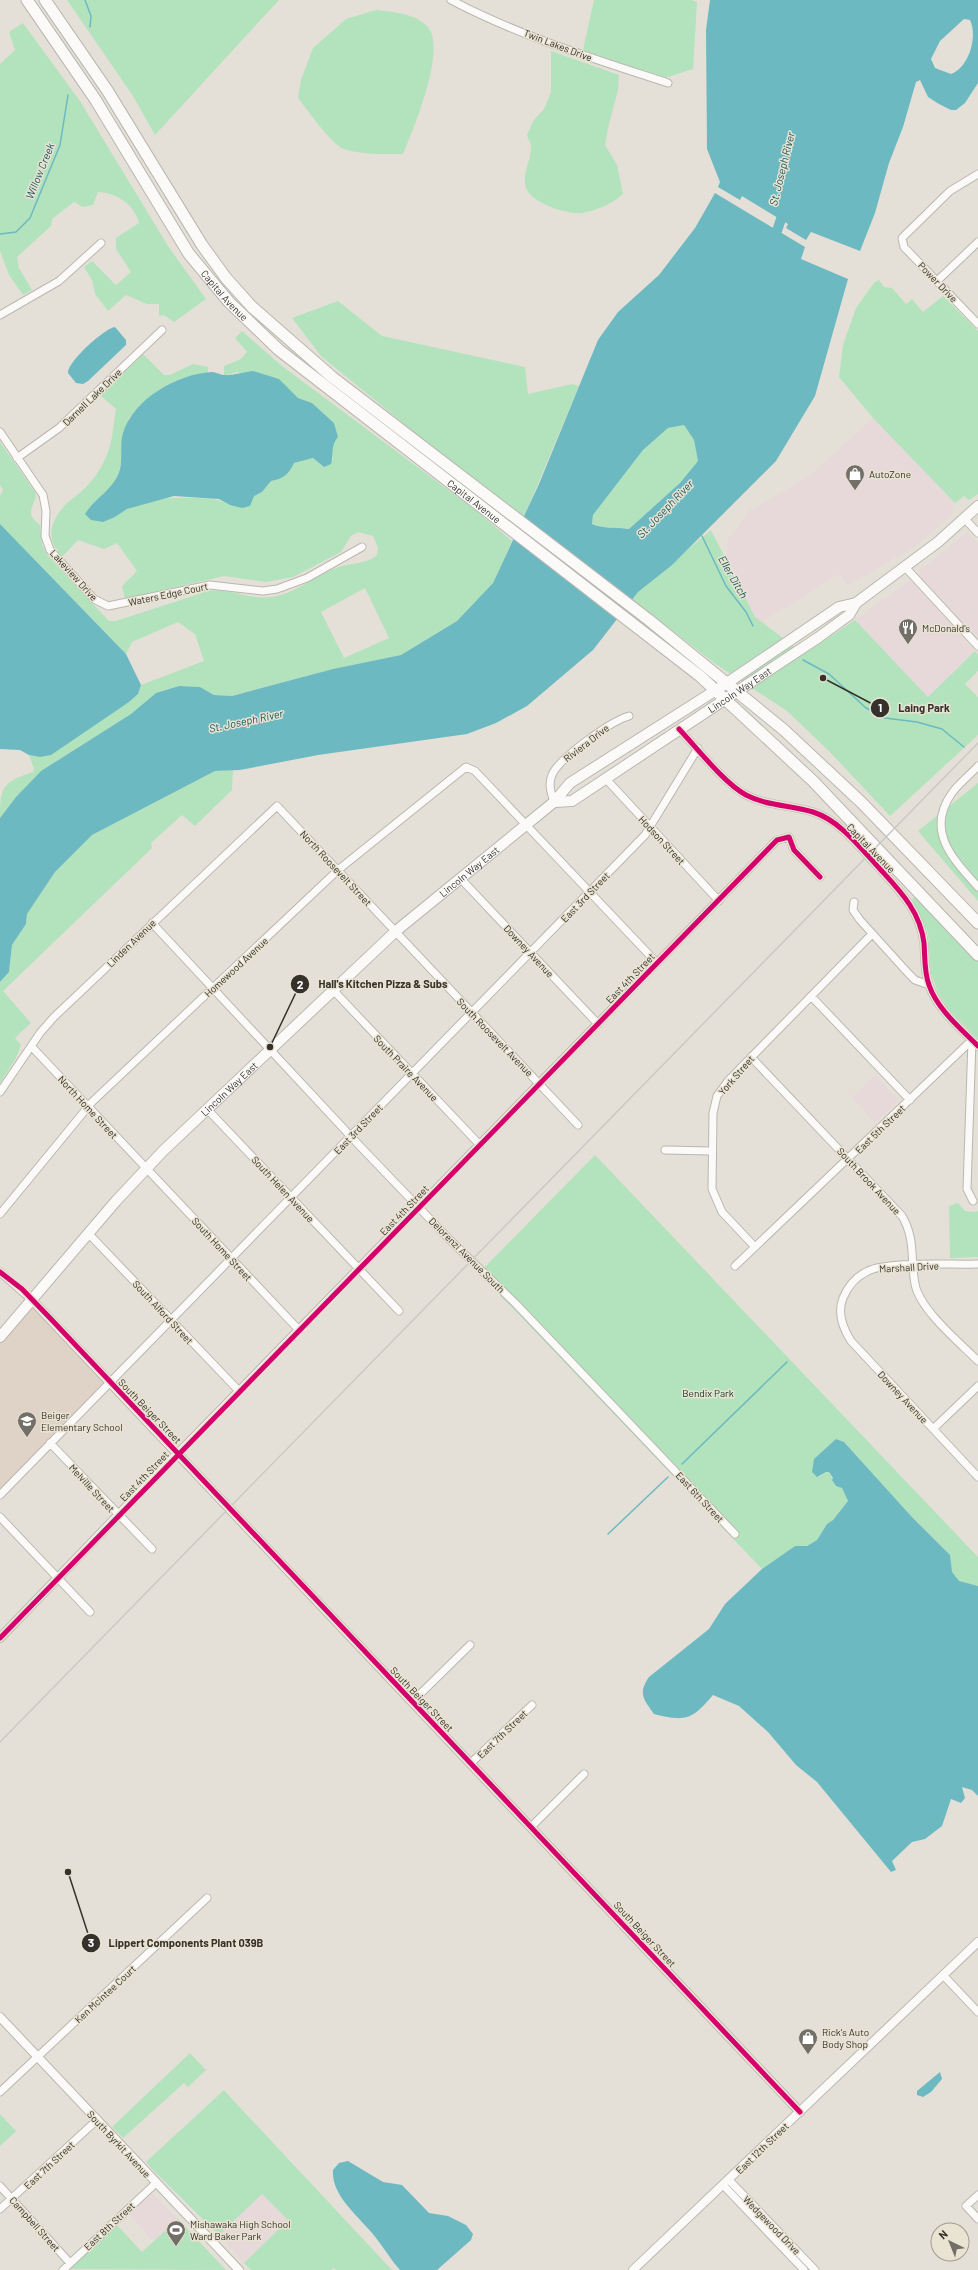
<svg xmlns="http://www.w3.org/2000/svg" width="978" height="2270" viewBox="0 0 978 2270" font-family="Barlow,sans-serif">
<rect width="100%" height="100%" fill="#e4e0d7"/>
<path fill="#e7d8da" d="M 873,418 L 955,503 L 952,515 L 915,546 L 849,585 L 840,574 L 833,577 L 762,622 L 755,617 L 727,559 L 728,539 L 749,511 L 807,478 Z
M 967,532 L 978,543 L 978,638 L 919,575 L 919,571 Z
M 909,581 L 913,582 L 975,651 L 928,697 L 855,620 Z
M 875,1075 L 899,1100 L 875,1123 L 852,1097 Z
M 152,2193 L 178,2219 L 154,2242 L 129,2214 Z
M 262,2194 L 288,2220 L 244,2263 L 219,2235 Z"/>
<path fill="#dfd3c7" d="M 31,1299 L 110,1382 L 0,1494 L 0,1337 Z"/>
<path fill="#b2e3bd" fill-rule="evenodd" d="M 67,0 L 279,0 L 155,135 L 133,96 Z
M 594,0 L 691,0 L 697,2 L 693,69 L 665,78 L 583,50 Z
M 376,10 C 393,12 414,13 427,26 C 448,47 413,130 403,154 C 384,154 362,155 344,149 C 333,146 306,108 298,98 L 301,80 L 313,48 L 346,19 Z
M 23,23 L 80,101 L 168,246 L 206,299 L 174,322 L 164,315 L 159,316 L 159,304 L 147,304 L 126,295 L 108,311 L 95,294 L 92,280 L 84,267 L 92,261 L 116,285 L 131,272 L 116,249 L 116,238 L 139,223 C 134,204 117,193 98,192 L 93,205 L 83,207 L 74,202 L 52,219 L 51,226 L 17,257 L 19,268 L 32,290 L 23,295 L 9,275 L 0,251 L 0,64 L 15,50 L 9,32 Z
M 551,51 L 619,75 L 618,90 L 608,128 L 605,145 L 617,165 L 623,194 C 612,204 598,210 582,213 C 568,215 531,203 526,188 C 522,173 530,164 531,149 C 532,145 528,139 527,135 L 533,121 L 544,109 L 551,92 Z
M 879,280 L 884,287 L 892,288 L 906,304 L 912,299 L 923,312 L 943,296 L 978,331 L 978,494 L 969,500 L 964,496 L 955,503 L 873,418 L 839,377 L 843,345 L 856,308 L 874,283 Z
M 338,301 L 382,336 L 525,367 L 528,394 L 572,384 L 579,386 L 524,517 L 420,437 L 321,356 L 292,318 Z
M 242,331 L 282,366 L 475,510 L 512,541 L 493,583 L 457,621 L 401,655 L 333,669 L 232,696 L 214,695 L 200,687 L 179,686 L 156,693 L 131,714 L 41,771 L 16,797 L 0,818 C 0,786 3,782 33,772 L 34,769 L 29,755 L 40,757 L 129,702 L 138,694 L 141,685 L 204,661 L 195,634 L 178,622 L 132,642 L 126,654 L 0,524 L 0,496 L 3,490 L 0,485 L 0,442 L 35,492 L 36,496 C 32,510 25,513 40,525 L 42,545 L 48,556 L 109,621 L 116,621 L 208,591 C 230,588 250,600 272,597 C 297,593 316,575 339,567 C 353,562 365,565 377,555 L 378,548 L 373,536 L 358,532 L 351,536 L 341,552 L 293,577 L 266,582 L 224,576 L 125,599 L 122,586 L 137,571 L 117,543 L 104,549 L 78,540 L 62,557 C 46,540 49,523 65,505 C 71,499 79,494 86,487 C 94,479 102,467 106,457 C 113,442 113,425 116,409 L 100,395 L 143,354 L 164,375 L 170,375 L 193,364 L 208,367 L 208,373 L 167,385 L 140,406 L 129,418 L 119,473 L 111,488 L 90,507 L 86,514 L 115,517 C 141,498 167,497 198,498 C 212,499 217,498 230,505 L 262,492 L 271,481 L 279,479 L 294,463 L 313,458 L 324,467 L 333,459 L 331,447 L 338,437 L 334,423 L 312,403 L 298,398 L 288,389 L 237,372 L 224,376 L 224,366 L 241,359 L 247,352 L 235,338 ZM 365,588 L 389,638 L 344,658 L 321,612 Z
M 684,425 L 694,440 L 698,461 L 680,483 L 629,529 C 617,527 602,529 592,524 L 593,515 L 643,450 L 668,428 Z
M 711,530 L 755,617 L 804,654 L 855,620 L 928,697 L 975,651 L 978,655 L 978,671 L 965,684 L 978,697 L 978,735 L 890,816 L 829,751 L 787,711 L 717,665 L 630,598 Z
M 233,770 L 232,790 L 195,826 L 182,815 L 151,843 L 152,848 L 3,991 L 31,1023 L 15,1038 L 21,1045 L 16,1058 L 0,1083 L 0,982 L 9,972 L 12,945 L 26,924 L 27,914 L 55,872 L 74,851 L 92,835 L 215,771 Z
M 978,783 L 978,901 L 918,831 Z
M 915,897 L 978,961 L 978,1039 L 948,1009 L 938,993 L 931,973 L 928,933 L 912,899 Z
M 595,1155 L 978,1557 L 978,1586 L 959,1582 L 951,1572 L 950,1555 L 911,1516 L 844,1442 L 836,1439 L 819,1477 L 826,1472 L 829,1472 L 836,1486 L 842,1488 L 848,1501 L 833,1520 L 827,1524 L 817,1540 L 807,1546 L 795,1546 L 762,1569 L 479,1273 Z
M 958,1203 L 965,1211 L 974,1212 L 978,1211 L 978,1257 L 950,1258 L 949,1206 Z
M 190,2053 L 206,2070 L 188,2087 L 184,2083 L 123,2138 L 112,2127 Z
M 224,2090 L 232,2099 L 392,2270 L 336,2270 L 334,2268 L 331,2270 L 251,2270 L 244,2263 L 288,2220 L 262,2194 L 219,2235 L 154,2171 L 146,2162 Z
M 0,2114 L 16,2131 L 0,2146 Z
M 178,2219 L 226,2270 L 70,2269 L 117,2225 L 142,2252 Z"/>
<path fill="#6cb9c2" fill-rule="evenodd" d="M 710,0 L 978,0 L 978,83 L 965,103 L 956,110 L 951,110 L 939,104 L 928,97 L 920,80 L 916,82 L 903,127 L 889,163 L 875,213 L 860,251 L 811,232 L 806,240 L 786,228 L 788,224 L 742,196 L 740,200 L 718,187 L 720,182 L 707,149 L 706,30 ZM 964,19 L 970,20 C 978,36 969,68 951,74 L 935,68 L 931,59 L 940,41 Z
M 715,193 L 805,247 L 801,259 L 848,279 L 815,396 L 776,461 L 672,565 L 638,592 L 593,650 L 527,706 L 496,723 L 467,734 L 318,755 L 240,770 L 215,771 L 92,835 L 55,872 L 27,914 L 26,924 L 12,945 L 9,972 L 0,982 L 0,818 L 16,797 L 41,771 L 131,714 L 156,693 L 179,686 L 200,687 L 214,695 L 232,696 L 333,669 L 401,655 L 457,621 L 493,583 L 539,484 L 598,340 L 618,312 L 659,275 L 695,228 ZM 684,425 L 694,440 L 698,461 L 680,483 L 629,529 C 617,527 602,529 592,524 L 593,515 L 643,450 L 668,428 Z
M 115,327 L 126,340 L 126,345 L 88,381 L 83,384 L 76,383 L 68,373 C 67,362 105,328 115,327 Z
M 253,371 L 279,379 L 298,398 L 312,403 L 334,423 L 338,437 C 330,447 334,454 331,464 L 324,467 L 313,458 L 294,463 C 289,474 283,479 271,481 L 262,492 L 254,496 L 250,506 L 242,508 L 230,505 L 219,499 L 174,496 L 127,509 L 115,517 L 103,522 L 91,520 L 85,514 C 94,499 110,492 118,475 C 124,462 119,446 123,433 C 134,398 178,374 212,372 C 216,372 220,375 224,375 C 230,376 245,372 253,371 Z
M 0,524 L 126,654 L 141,685 L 138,694 L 129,702 L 51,755 L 40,757 L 29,755 L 20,750 L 0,749 Z
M 836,1439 L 844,1442 L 911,1516 L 950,1555 L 952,1572 L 959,1581 L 978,1586 L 978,1796 L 972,1790 L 962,1787 L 965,1798 L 961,1803 L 951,1799 L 942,1826 L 925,1839 L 912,1842 L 892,1861 L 896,1870 L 891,1872 L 817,1782 L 796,1765 L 768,1732 L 739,1706 L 713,1695 C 692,1720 685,1722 654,1714 C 643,1699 638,1693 649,1677 L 709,1629 L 725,1604 L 762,1569 L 795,1546 L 807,1546 L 817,1540 L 827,1524 L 833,1520 L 848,1501 L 842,1488 L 836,1486 L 832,1480 L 833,1478 L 829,1472 L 826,1472 L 817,1477 L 812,1472 L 814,1459 Z
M 940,2072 L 942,2079 L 931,2092 L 923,2097 L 917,2095 L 917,2091 Z
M 348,2161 L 383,2182 L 402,2185 L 429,2213 L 448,2216 L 466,2225 L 473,2234 L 471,2240 L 437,2270 L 400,2270 C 391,2260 384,2248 376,2238 C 361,2218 331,2197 333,2170 L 339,2163 Z"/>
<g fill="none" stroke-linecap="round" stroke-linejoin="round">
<path stroke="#6cb9c2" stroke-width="1.5" d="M 85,0 L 91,16 L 90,27
M 0,234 L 16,232 L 30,218 L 60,145 L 68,95
M 702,536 L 726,586 L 746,612 L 753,626
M 803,660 L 829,674 L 866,708 L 885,718 L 917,722 L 942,729 L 964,747
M 682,1464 L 787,1362
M 608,1534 L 668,1477"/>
<path stroke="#6cb9c2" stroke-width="10" d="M 773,243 L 785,207"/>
<g stroke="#bab7b0" stroke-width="9">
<path id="minor" d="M 451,0 C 519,36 595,59 668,83
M 978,174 L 950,191 L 902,238 L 904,247 L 978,324
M 937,281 L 978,242
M 0,315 L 59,281 L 101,243
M 0,432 L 43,495 L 46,511 L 45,536 L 50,550 L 94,599 L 108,606 L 210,585 L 263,591 L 277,589 L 307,578 L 362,547
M 17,458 L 59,428 L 162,330
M 965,519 L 978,533
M 905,567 L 978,646
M 679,729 C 697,748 724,783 746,795 C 767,806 791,805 813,812 C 841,821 861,849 880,869 C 900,891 920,911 924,943 C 925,956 924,972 929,985 C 937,1009 961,1029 978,1046
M 978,766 C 970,775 959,783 952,793 C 925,831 953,859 978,887
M 606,779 L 719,901
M 554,802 C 551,793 548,784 552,775 C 559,758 611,721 629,716
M 460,878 L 598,1024
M 854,902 L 853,910 L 860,920 L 908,973 L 915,980 L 929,985
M 152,923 L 357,1143 L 449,1239 L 516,1304 L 735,1534
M 333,990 L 480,1145
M 811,996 L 910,1100
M 972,1040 L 967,1189 L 973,1201
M 31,1046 L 299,1330
M 751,1057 L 902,1216 C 916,1240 910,1258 915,1284 C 920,1310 959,1342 978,1361
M 0,1092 L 40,1033 L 54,1017 L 277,806 L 578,1125
M 207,1109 L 399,1311
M 665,1150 L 711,1151
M 0,1214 L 92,1102 L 338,870 L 466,767 L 475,771 L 657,963
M 88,1233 L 239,1391
M 755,1247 L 722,1212 L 712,1189 L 713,1113 L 717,1096 L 728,1081 L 872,934
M 978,1264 C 953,1265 887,1261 868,1271 C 857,1276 848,1286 843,1298 C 837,1313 842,1327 851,1341 L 978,1477
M 735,1266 L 972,1040
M 0,1272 L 31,1299
M 933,1429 L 978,1386
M 50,1443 L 152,1549
M 178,1453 L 777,840 L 789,837 L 794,850 L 820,877
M 0,1495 L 645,835 L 698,748
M 0,1517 L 90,1612
M 412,1702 L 470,1645
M 471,1763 L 532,1705
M 531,1827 L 584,1774
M 943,1975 L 978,2012
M 0,2092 L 207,1898
M 729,2180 L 815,2270
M 723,2185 L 804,2270
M 0,2186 L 70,2263
M 978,2195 L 966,2206 L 978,2219
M 0,2209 L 97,2120
M 63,2270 L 156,2183"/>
</g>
<g stroke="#bab7b0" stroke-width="10">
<path id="tertiary" d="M 31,1299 L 800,2112
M 0,1638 L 178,1453
M 0,2017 L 239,2270
M 633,2270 L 978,1942"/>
</g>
<g stroke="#bab7b0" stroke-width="12">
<g id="primary">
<path id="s1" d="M 554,802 L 572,801 L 819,637 L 849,615 L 856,603"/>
<path id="s2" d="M 0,1337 L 116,1201 L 163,1151 L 396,931 L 554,802 L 570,783 L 727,683 L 839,607 L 856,603 L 938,542 L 978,506"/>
</g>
</g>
<g stroke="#bab7b0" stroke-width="13">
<g id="trunk">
<path id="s3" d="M 27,0 L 95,99 L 189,254 L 229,302 L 279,350 L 700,676 L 813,781 L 978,955"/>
<path d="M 45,0 L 107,90 L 202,245 L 226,278 L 252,307 L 332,377 L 649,620 L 784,730 L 862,803 L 978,923"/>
</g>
</g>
<use href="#minor" stroke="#fbfaf9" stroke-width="7"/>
<use href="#tertiary" stroke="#fbfaf9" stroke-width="8"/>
<use href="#primary" stroke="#fbfaf9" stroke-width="10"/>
<use href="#trunk" stroke="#fbfaf9" stroke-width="11"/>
<path stroke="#cac9c7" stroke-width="1.5" d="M 0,1742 L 978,743"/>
<g stroke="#e9e3d2" stroke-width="8">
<path id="cycleway" d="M 679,729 C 697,748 724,783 746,795 C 767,806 791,805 813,812 C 841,821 861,849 880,869 C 900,891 920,911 924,943 C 925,956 924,972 929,985 C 937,1009 961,1029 978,1046
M 0,1272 L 22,1289 L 50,1318 L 800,2112
M 0,1638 L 777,840 L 789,837 L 794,850 L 820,877"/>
</g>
<use href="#cycleway" stroke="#d6006c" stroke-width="5"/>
</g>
<defs>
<g id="shop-pin" transform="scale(1)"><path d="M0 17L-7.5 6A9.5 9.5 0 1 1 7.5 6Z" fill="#726f68" stroke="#e9e3d2"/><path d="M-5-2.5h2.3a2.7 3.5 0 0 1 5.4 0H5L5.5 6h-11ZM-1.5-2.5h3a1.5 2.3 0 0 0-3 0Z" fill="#fff"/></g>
<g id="restaurant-pin" transform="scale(1)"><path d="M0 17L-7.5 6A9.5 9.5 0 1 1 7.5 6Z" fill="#726f68" stroke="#e9e3d2"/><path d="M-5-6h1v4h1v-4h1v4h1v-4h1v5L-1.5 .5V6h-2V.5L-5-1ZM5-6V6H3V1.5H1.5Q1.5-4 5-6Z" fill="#fff"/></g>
<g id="school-pin" transform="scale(1)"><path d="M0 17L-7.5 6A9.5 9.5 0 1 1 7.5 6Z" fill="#726f68" stroke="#e9e3d2"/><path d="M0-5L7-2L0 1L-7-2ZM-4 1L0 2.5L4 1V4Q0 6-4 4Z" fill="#fff"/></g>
<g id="stadium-pin" transform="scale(1)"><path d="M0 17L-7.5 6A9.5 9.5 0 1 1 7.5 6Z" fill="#726f68" stroke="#e9e3d2"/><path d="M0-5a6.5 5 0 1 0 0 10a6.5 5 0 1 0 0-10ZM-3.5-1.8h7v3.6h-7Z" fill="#fff"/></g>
</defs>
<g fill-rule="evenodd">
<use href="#shop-pin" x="855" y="474"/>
<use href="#restaurant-pin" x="908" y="628"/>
<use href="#school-pin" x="27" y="1421"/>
<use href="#shop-pin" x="808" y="2038"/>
<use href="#stadium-pin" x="176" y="2230"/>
</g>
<g text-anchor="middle" stroke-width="3" stroke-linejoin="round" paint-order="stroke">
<g font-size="10" fill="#35322c" stroke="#e9e3d2">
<text transform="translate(558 45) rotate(21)" y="4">Twin Lakes Drive</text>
<text transform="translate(938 282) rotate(46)" y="4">Power Drive</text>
<text dy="4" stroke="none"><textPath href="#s3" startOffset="356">Capital Avenue</textPath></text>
<text transform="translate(92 397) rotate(-44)" y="4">Darnell Lake Drive</text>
<text dy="4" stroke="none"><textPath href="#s3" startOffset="680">Capital Avenue</textPath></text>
<text transform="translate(74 575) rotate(48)" y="4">Lakeview Drive</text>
<text transform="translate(168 594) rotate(-12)" y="4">Waters Edge Court</text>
<text dy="4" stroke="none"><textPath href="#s1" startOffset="219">Lincoln Way East</textPath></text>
<text transform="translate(586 743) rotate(-38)" y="4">Riviera Drive</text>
<text transform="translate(662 840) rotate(47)" y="4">Hodson Street</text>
<text transform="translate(871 848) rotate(46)" y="4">Capital Avenue</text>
<text transform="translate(336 868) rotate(47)" y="4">North Roosevelt Street</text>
<text dy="4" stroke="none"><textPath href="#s2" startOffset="662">Lincoln Way East</textPath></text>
<text transform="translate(585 897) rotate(-46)" y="4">East 3rd Street</text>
<text transform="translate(131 943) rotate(-44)" y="4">Linden Avenue</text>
<text transform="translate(529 951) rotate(47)" y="4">Downey Avenue</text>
<text transform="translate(236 967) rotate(-43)" y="4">Homewood Avenue</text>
<text transform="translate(630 978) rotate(-46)" y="4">East 4th Street</text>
<text transform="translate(495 1037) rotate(46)" y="4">South Roosevelt Avenue</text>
<text transform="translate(406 1068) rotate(46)" y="4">South Praire Avenue</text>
<text transform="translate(736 1075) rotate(-49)" y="4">York Street</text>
<text dy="4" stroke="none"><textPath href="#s2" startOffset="338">Lincoln Way East</textPath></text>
<text transform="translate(88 1107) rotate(47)" y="4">North Home Street</text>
<text transform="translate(358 1129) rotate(-46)" y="4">East 3rd Street</text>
<text transform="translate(880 1129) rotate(-44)" y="4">East 5th Street</text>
<text transform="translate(869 1181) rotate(47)" y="4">South Brook Avenue</text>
<text transform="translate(283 1189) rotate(47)" y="4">South Helen Avenue</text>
<text transform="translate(404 1210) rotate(-46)" y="4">East 4th Street</text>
<text transform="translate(222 1249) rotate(47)" y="4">South Home Street</text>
<text transform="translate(467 1255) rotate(45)" y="4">Delorenzi Avenue South</text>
<text transform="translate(909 1267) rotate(-3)" y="4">Marshall Drive</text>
<text transform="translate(163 1312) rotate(47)" y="4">South Alford Street</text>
<text transform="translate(903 1397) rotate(47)" y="4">Downey Avenue</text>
<text transform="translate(150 1411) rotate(46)" y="4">South Beiger Street</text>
<text transform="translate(144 1476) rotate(-46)" y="4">East 4th Street</text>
<text transform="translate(92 1488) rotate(47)" y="4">Melville Street</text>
<text transform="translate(700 1497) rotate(47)" y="4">East 6th Street</text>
<text transform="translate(422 1699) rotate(46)" y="4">South Beiger Street</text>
<text transform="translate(502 1734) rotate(-44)" y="4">East 7th Street</text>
<text transform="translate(645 1934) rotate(47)" y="4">South Beiger Street</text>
<text transform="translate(105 1994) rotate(-43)" y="4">Ken McIntee Court</text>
<text transform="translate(119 2144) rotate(47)" y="4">South Byrkit Avenue</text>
<text transform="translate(762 2148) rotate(-44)" y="4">East 12th Street</text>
<text transform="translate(49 2165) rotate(-43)" y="4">East 7th Street</text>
<text transform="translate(35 2224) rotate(48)" y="4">Campbell Street</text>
<text transform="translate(772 2225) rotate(46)" y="4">Wedgewood Drive</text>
<text transform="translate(109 2226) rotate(-43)" y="4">East 8th Street</text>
</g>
<g font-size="10" fill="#35322c" stroke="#e9e3d2" text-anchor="start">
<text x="869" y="478">AutoZone</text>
<text x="922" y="632">McDonald's</text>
<text x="41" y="1419">Beiger<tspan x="41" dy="12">Elementary School</tspan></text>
<text x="822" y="2036">Rick's Auto<tspan x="822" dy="12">Body Shop</tspan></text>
<text x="190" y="2228">Mishawaka High School<tspan x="190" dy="12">Ward Baker Park</tspan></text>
</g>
<g font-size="10" fill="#0d351e" stroke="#e9e3d2">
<text x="708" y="1397">Bendix Park</text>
</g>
<g font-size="11" font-style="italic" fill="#17545e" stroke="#e9e3d2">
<text transform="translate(782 169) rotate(-76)" y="4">St. Joseph River</text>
<text transform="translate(40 171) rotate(-68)" y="4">Willow Creek</text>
<text transform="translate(665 509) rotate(-46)" y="4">St. Joseph River</text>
<text transform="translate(733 577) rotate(60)" y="4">Eller Ditch</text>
<text transform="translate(246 721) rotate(-12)" y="4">St. Joseph River</text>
</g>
</g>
<path fill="none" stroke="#35322c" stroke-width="1.5" d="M823 678L880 708M270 1047L300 984M68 1872L91 1943"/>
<g fill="#35322c" stroke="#e9e3d2" stroke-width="1.5">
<circle cx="823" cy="678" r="4"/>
<circle cx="270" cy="1047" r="4"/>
<circle cx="68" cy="1872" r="4"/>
<circle cx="880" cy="708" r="10"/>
<circle cx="300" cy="984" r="10"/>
<circle cx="91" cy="1943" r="10"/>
</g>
<g font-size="12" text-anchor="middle" font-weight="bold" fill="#fff">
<text x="880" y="712">1</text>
<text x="300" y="989">2</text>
<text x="91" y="1947">3</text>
</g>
<g font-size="11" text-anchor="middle" font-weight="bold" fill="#35322c" stroke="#e9e3d2" stroke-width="3" stroke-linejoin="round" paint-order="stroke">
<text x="924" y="712">Laing Park</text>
<text x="383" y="988">Hall's Kitchen Pizza &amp; Subs</text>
<text x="186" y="1947">Lippert Components Plant 039B</text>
</g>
<g transform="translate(950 2242) rotate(317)"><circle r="19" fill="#e9e3d2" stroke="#a19c90"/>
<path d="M0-3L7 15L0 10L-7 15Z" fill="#726f68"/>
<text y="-6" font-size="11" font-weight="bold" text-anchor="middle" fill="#35322c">N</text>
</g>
</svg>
